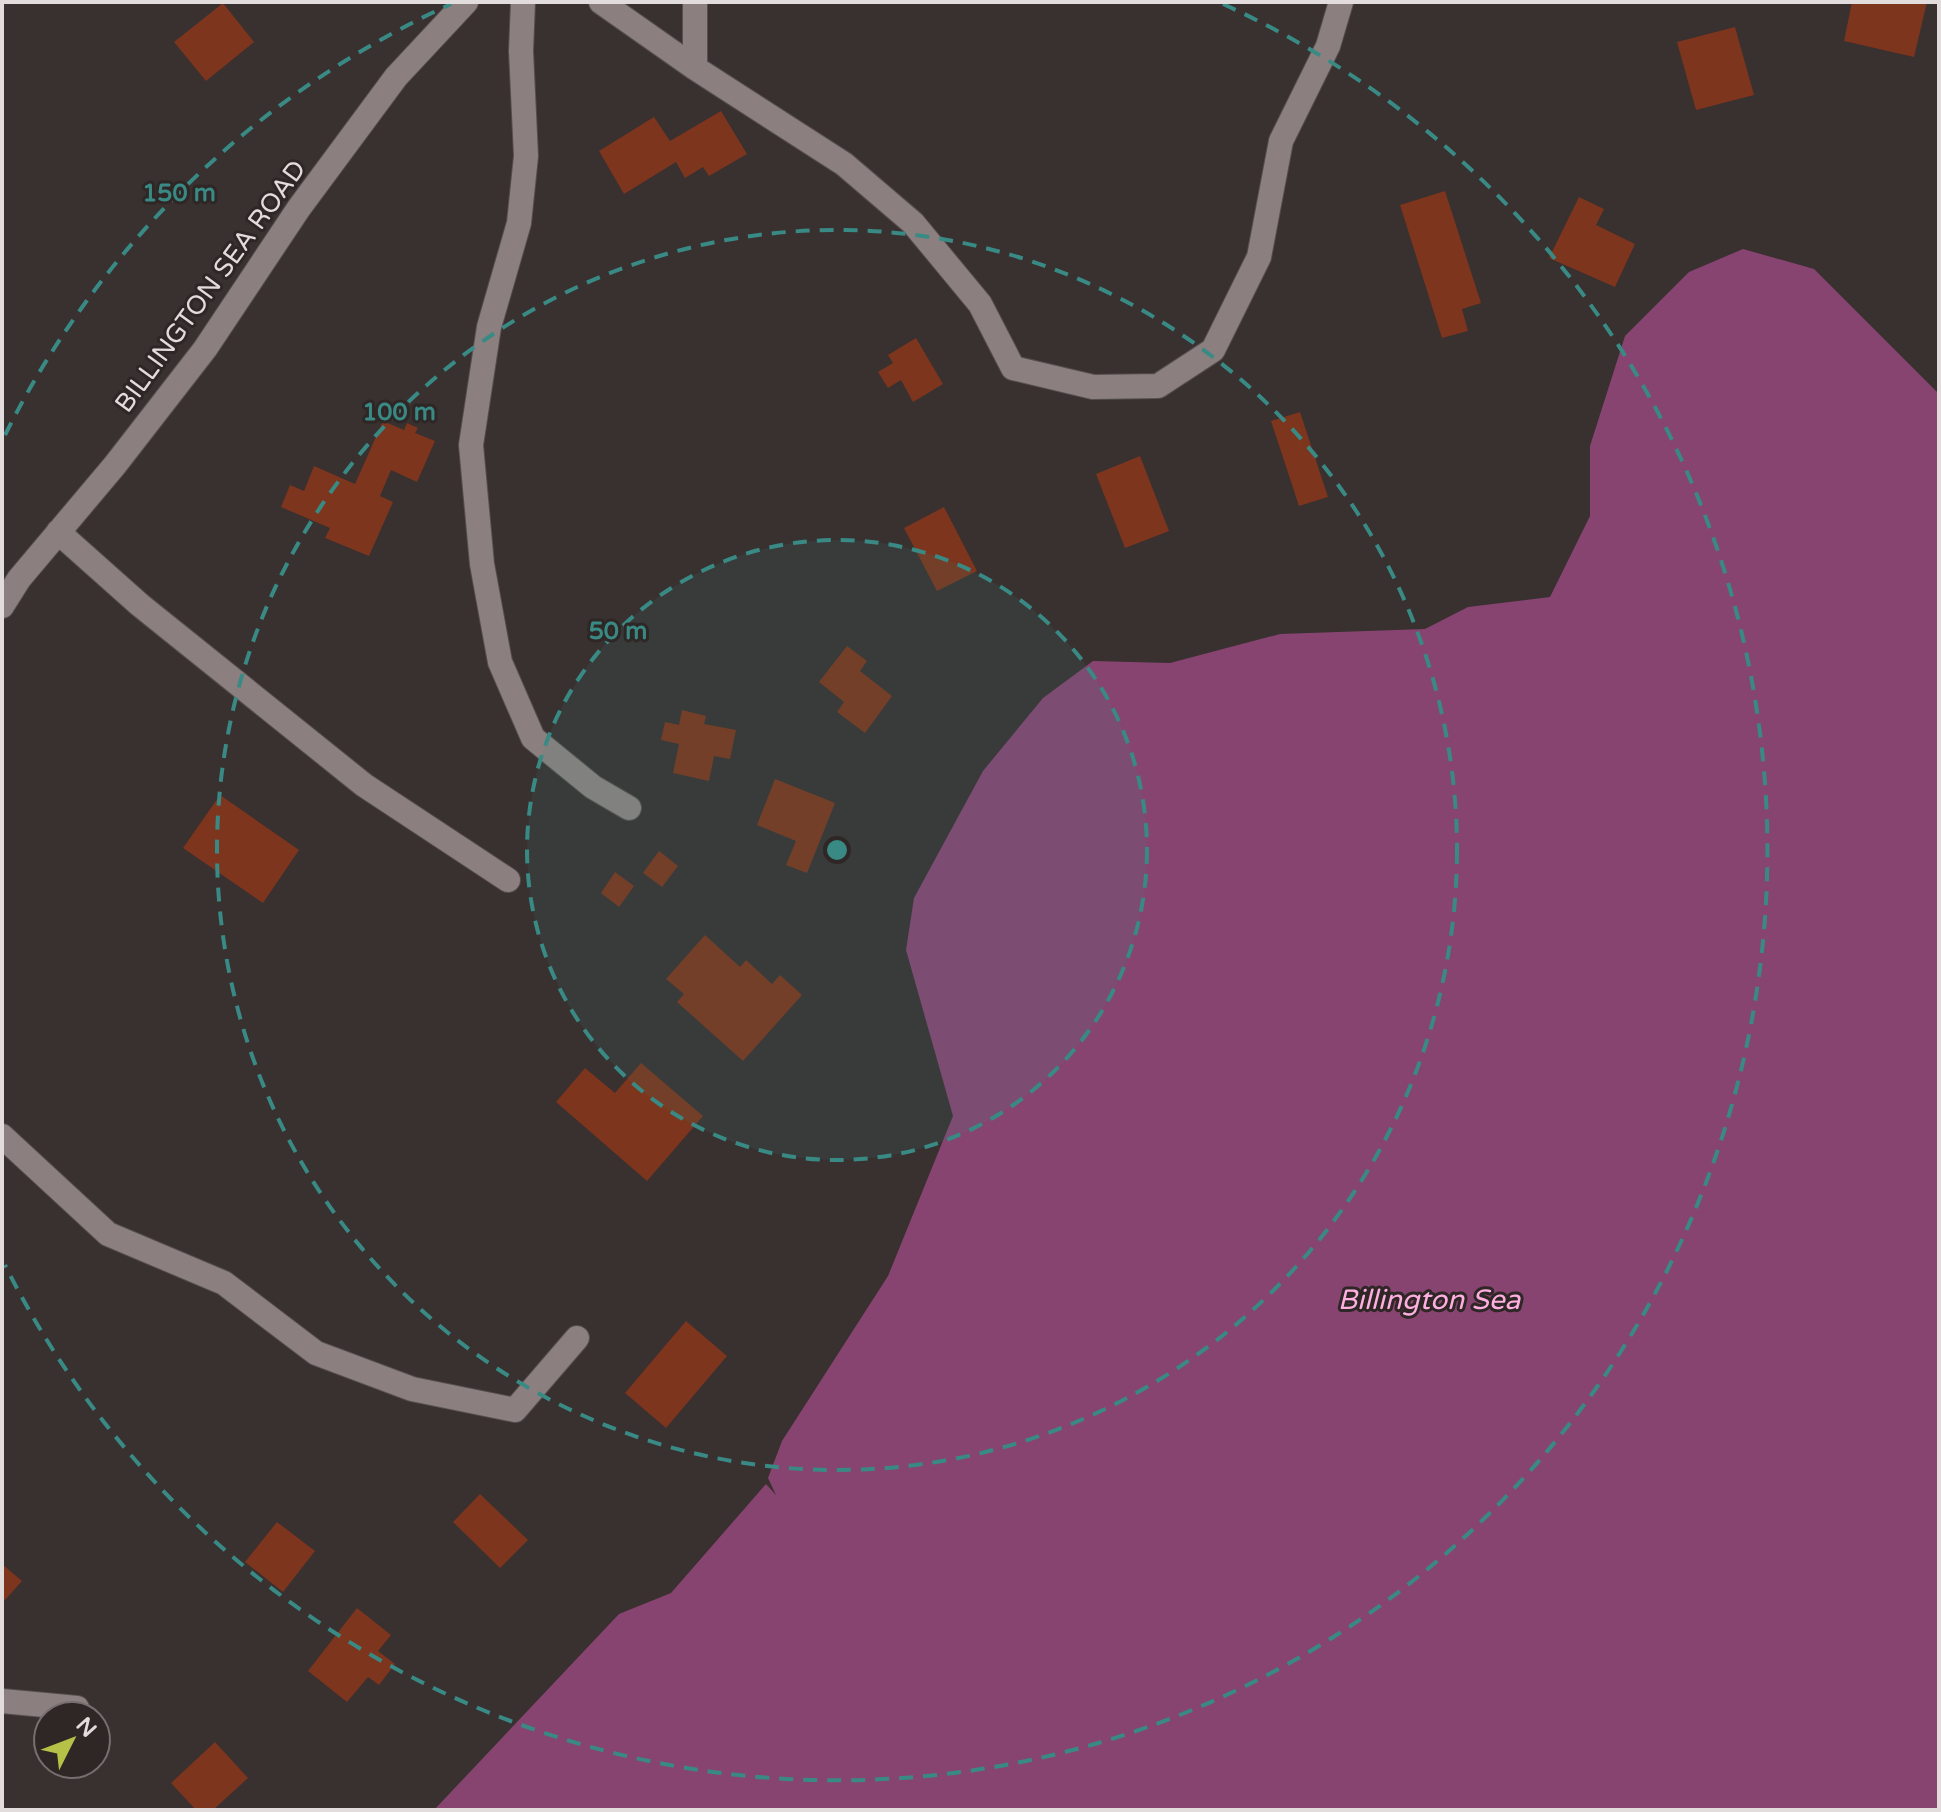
<svg xmlns="http://www.w3.org/2000/svg" width="1941" height="1812" viewBox="0 0 1941 1812" font-family="'Varela Round',sans-serif">
<rect width="100%" height="100%" fill="#393030"/>
<path fill="#874470" d="M 1743,249 L 1814,269 L 1939,394 L 1939,1810 L 434,1810 L 619,1614 L 671,1593 L 766,1484 L 776,1495 L 768,1478 L 782,1441 L 888,1276 L 953,1116 L 906,950 L 914,898 L 983,771 L 1043,698 L 1093,661 L 1170,663 L 1280,634 L 1425,629 L 1468,607 L 1550,597 L 1590,516 L 1590,446 L 1625,336 L 1689,272 Z"/>
<path fill="#7d351d" d="M 1852,2 L 1899,2 L 1909,4 L 1910,2 L 1927,2 L 1914,57 L 1844,41 Z
M 223,3 L 254,42 L 206,81 L 174,42 Z
M 1735,27 L 1754,95 L 1696,110 L 1677,42 Z
M 721,111 L 747,154 L 709,176 L 703,167 L 685,178 L 676,162 L 624,194 L 599,151 L 654,117 L 670,141 Z
M 1445,191 L 1481,303 L 1462,309 L 1468,331 L 1442,338 L 1400,205 Z
M 1579,197 L 1604,209 L 1596,225 L 1635,244 L 1615,287 L 1549,258 Z
M 916,338 L 943,384 L 913,402 L 901,380 L 888,388 L 878,372 L 893,363 L 888,355 Z
M 1300,412 L 1328,497 L 1299,506 L 1271,421 Z
M 383,421 L 404,430 L 407,423 L 418,428 L 415,433 L 435,441 L 417,482 L 391,470 L 380,496 L 393,502 L 369,556 L 325,538 L 330,528 L 281,507 L 290,485 L 304,491 L 314,466 L 355,484 Z
M 1140,456 L 1169,531 L 1125,548 L 1096,474 Z
M 944,507 L 977,571 L 937,591 L 904,528 Z
M 847,646 L 867,661 L 860,671 L 892,696 L 865,733 L 837,712 L 844,702 L 819,682 Z
M 682,710 L 706,716 L 704,724 L 736,730 L 730,759 L 714,756 L 709,781 L 673,773 L 679,744 L 661,740 L 665,722 L 679,725 Z
M 775,779 L 835,803 L 807,873 L 786,865 L 796,841 L 757,825 Z
M 220,795 L 299,850 L 263,903 L 183,848 Z
M 659,851 L 678,866 L 662,887 L 643,873 Z
M 615,872 L 634,886 L 619,907 L 601,893 Z
M 705,935 L 740,967 L 746,960 L 772,984 L 780,975 L 802,995 L 743,1061 L 677,1002 L 684,994 L 666,979 Z
M 641,1063 L 703,1116 L 647,1181 L 556,1102 L 585,1068 L 615,1093 Z
M 686,1321 L 727,1356 L 666,1428 L 625,1393 Z
M 480,1494 L 528,1540 L 500,1568 L 453,1522 Z
M 277,1522 L 315,1551 L 283,1592 L 245,1562 Z
M 2,1564 L 22,1581 L 5,1600 L 2,1597 Z
M 357,1608 L 391,1635 L 378,1651 L 395,1664 L 379,1685 L 368,1677 L 347,1702 L 308,1671 Z
M 215,1742 L 248,1778 L 213,1810 L 196,1810 L 171,1783 Z"/>
<g fill="none" stroke-linecap="round" stroke-linejoin="round">
<g stroke="#564f4f" stroke-width="26">
<path id="minor" d="M 523,2 L 521,51 L 526,156 L 519,223 L 489,327 L 471,445 L 482,564 L 500,662 L 533,738 L 593,787 L 629,808
M 601,2 L 695,68
M 695,2 L 695,68 L 844,164 L 913,223 L 980,304 L 1013,368 L 1093,387 L 1158,386 L 1213,350 L 1259,257 L 1281,141 L 1328,46 L 1341,2
M 58,532 L 140,605 L 364,785 L 508,880
M 2,606 L 19,579 L 115,465 L 205,349 L 299,208 L 396,77 L 466,2
M 2,1136 L 108,1234 L 224,1283 L 316,1353 L 412,1389 L 515,1410 L 577,1338
M 2,1701 L 77,1708"/>
</g>
<use href="#minor" stroke="#8b807f" stroke-width="24"/>
</g>
<circle cx="837" cy="850" r="310" fill="#398a84" fill-opacity=".12"/>
<g fill="none" stroke="#398a84" stroke-width="4" stroke-dasharray="14 10">
<circle cx="837" cy="850" r="310"/>
<circle cx="837" cy="850" r="620"/>
<path d="M5 435A930 930 0 0 1 451 4M1223 4A930 930 0 1 1 5 1265"/>
</g>
<g text-anchor="middle" stroke-width="6" stroke-linejoin="round" paint-order="stroke">
<g font-size="26" fill="#e2dcdc" stroke="#2f2626">
<text transform="translate(210 286) rotate(-54)" y="9">BILLINGTON SEA ROAD</text>
</g>
<g font-size="28" font-style="italic" fill="#feafe0" stroke="#2f2626">
<text x="1429" y="1309">Billington Sea</text>
</g>
</g>
<circle cx="837" cy="850" r="12" fill="#398a84" stroke="#2f2626" stroke-width="4"/>
<g font-size="24" text-anchor="middle" font-weight="bold" fill="#398a84" stroke="#2f2626" stroke-width="6" stroke-linejoin="round" paint-order="stroke">
<text x="179" y="201">150 m</text>
<text x="399" y="420">100 m</text>
<text x="618" y="639">50 m</text>
</g>
<rect width="1941" height="1812" fill="none" stroke="#e2dcdc" stroke-width="8"/>
<g transform="translate(72 1740) rotate(48)"><circle r="38" fill="#2f2626" stroke="#776f6f" stroke-width="2"/>
<path d="M0-6L14 30L0 20L-14 30Z" fill="#b6c148"/>
<text y="-12" font-size="22" font-weight="bold" text-anchor="middle" fill="#e2dcdc">N</text>
</g>
</svg>
